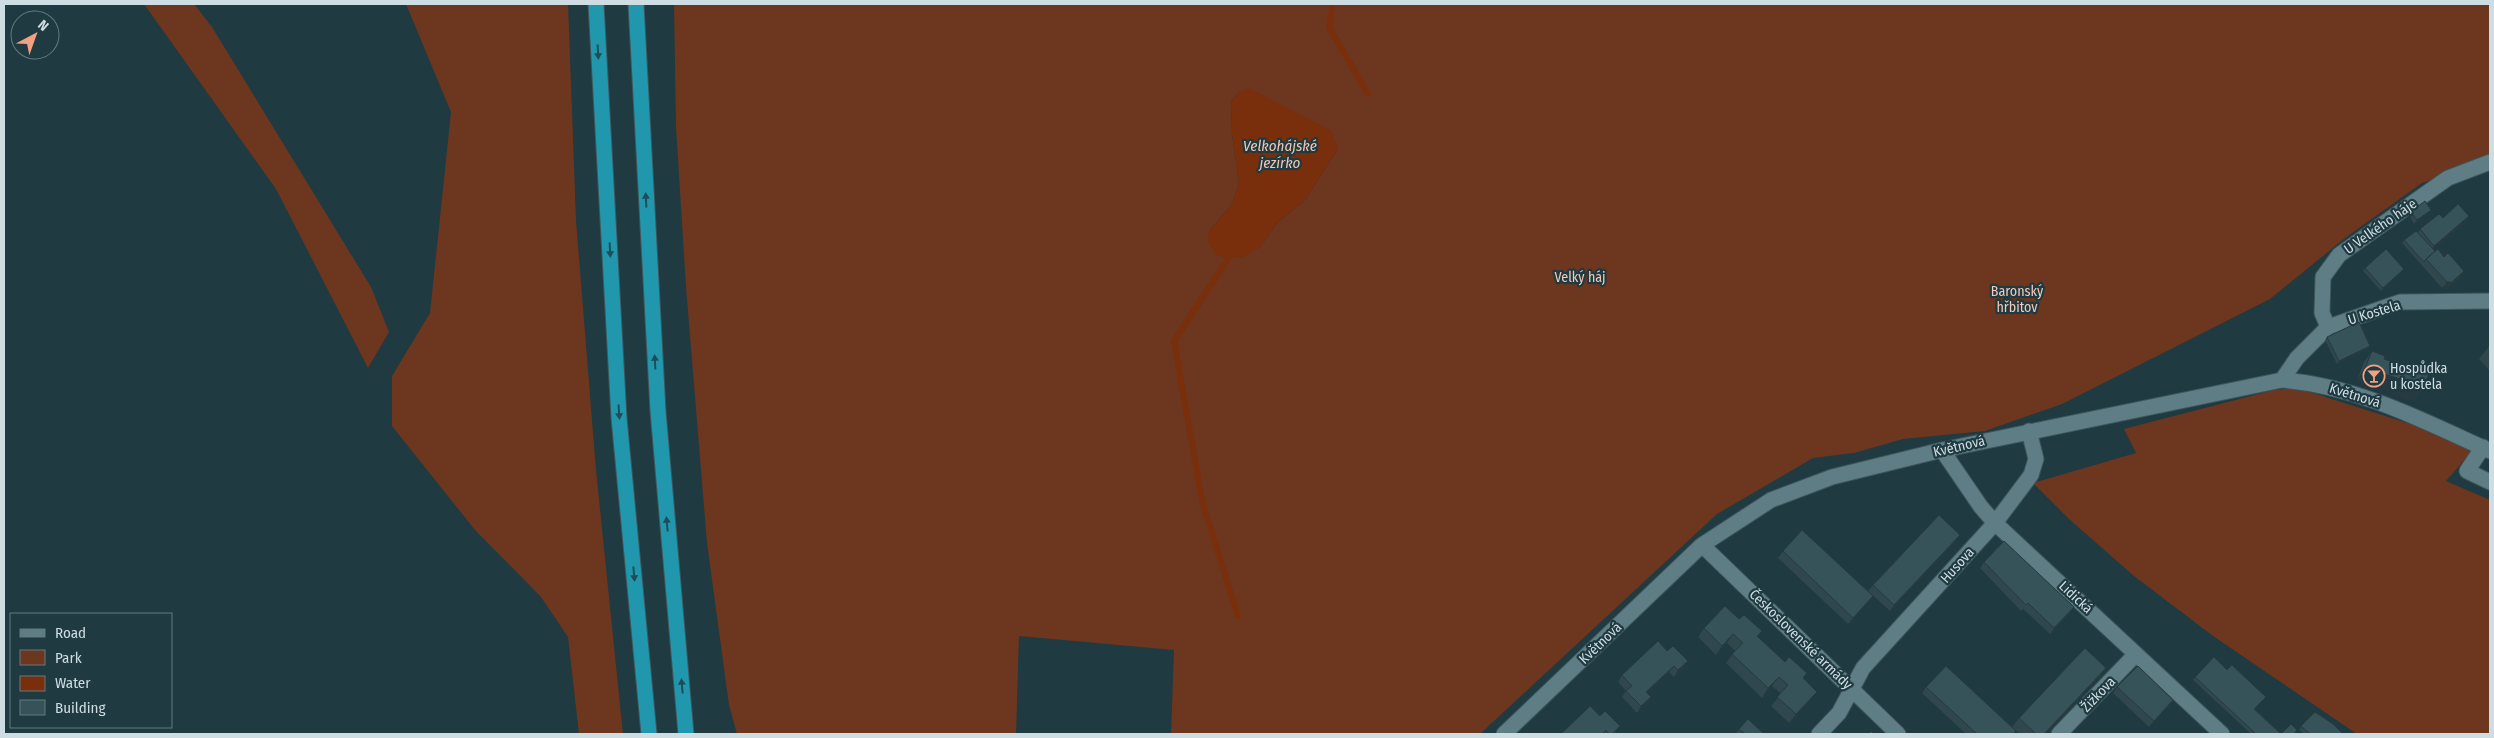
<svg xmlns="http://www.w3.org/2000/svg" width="2494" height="738" viewBox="0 0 2494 738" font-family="'Fira Sans Condensed',sans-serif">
<rect width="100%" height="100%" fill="#1f3a41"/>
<path fill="#6d361f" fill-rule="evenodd" d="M 144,4 L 194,4 L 212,27 L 371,287 L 389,332 L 368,368 L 276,189 Z
M 406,4 L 568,4 L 576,220 L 596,470 L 623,734 L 579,734 L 568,637 L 541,597 L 475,530 L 392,426 L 392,376 L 430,313 L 451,112 Z
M 674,4 L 2490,4 L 2490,159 L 2422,183 L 2345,238 L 2270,299 L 2062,404 L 1985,431 L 1903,439 L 1854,453 L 1813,458 L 1717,514 L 1480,734 L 1171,734 L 1174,650 L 1019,636 L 1016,734 L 737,734 L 729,705 L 707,543 L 686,287 L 676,127 ZM 1239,92 L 1331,131 L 1338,149 L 1305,200 L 1278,222 L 1259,248 L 1210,230 L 1232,204 L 1239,183 L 1232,134 L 1231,101 Z
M 2297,388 L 2420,427 L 2472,451 L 2446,481 L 2490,500 L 2490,734 L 2357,734 L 2213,636 L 2134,576 L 2069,519 L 2033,483 L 2136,453 L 2124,429 L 2274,390 Z"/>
<path fill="#792f0b" d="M 1249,88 L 1332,131 L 1338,149 L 1305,200 L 1278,222 L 1259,248 L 1241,258 L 1226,258 L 1215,254 L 1207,241 L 1210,230 L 1232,204 L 1239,183 L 1232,134 L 1231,101 L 1239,92 Z"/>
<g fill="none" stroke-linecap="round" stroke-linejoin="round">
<path stroke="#792f0b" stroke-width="6" d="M 1333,4 L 1329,27 L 1368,94
M 1232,253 L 1174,341 L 1202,501 L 1238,616"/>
<g stroke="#3d565c" stroke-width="17">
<path id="minor" d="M 2328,327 L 2322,313 L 2323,277 L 2339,255 L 2448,178 L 2490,162
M 2282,380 L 2297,358 L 2328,327 L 2400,302 L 2490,301
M 2483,447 L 2467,471 L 2490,482
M 1942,450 L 1981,507 L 1995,523 L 2222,734
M 1702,545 L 1898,734
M 1504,734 L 1702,545 L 1771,500 L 1832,477 L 1942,450 L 2282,380 C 2357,386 2422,420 2490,451
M 1819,734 L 1839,713 L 1863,668 L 1995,523 L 2031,475 L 2036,459 L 2029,431
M 2059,734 L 2136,654"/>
</g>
<g stroke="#3d565c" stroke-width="17">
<path id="highway" d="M 596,4 L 619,418 L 649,734
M 636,4 L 658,411 L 686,734"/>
</g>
<use href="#minor" stroke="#5f7d84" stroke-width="15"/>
<use href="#highway" stroke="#2197ae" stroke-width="15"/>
</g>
<path fill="#2f474d" d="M 2411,212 L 2429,213 L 2414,224 L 2409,215 Z
M 2469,216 L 2465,223 L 2433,249 L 2464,271 L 2460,278 L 2447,289 L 2442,288 L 2402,243 L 2404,240 L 2418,232 L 2420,229 L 2443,218 Z
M 2365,268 L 2404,269 L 2402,272 L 2381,291 L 2363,271 Z
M 2327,337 L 2370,346 L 2368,349 L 2337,364 L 2325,340 Z
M 2490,345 L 2490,371 L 2479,359 Z
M 2372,351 L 2423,388 L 2415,400 L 2409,398 L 2408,400 L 2391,393 L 2392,391 L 2357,380 L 2364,362 Z
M 1956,541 L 1890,611 L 1868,591 L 1873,585 Z
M 1783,551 L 1868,602 L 1848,624 L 1778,558 Z
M 1984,562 L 2074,607 L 2070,613 L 2050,634 L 2023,609 L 2021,611 L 1980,568 Z
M 1739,619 L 1762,631 L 1758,637 L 1803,679 L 1810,701 L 1789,723 L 1771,706 L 1781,694 L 1772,686 L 1762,698 L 1726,663 L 1735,651 L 1727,643 L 1716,655 L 1698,637 L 1704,628 Z
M 1658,641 L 1684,667 L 1674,677 L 1669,672 L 1647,693 L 1651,697 L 1646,703 L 1637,713 L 1622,697 L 1626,691 L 1618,682 L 1622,675 Z
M 2106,668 L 2100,677 L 2046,734 L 2020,734 L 2012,727 L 2019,718 Z
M 2227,670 L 2263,700 L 2255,709 L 2281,734 L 2295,734 L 2251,734 L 2193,680 L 2195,677 Z
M 1926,687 L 2016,731 L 2014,734 L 1966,734 L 1922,693 Z
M 2117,687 L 2169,706 L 2149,727 L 2113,693 Z
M 1590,706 L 1616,732 L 1614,734 L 1561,734 Z
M 2301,726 L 2343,734 L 2304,734 L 2299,730 Z
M 1739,729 L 1764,734 L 1735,734 Z"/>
<path fill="#263a3f" d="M 2431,210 L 2429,213 L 2414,224 L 2417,220 Z
M 2469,216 L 2465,223 L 2430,252 L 2434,246 Z
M 2404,269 L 2402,272 L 2381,291 L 2383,288 Z
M 2464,271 L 2460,278 L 2447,289 L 2442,288 L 2447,282 Z
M 2370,346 L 2368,349 L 2337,364 L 2339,361 Z
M 2365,368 L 2400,379 L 2392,391 L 2357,380 Z
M 2399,381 L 2417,386 L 2423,388 L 2415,400 L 2409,398 L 2408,400 L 2391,393 Z
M 1960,535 L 1956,541 L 1890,611 L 1894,605 Z
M 2074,607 L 2070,613 L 2050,634 L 2054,628 Z
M 1733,634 L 1727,643 L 1716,655 L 1722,646 Z
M 1688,661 L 1684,667 L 1674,677 L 1678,670 Z
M 1674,666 L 1669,672 L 1642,699 L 1646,692 Z
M 2106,668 L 2100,677 L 2046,734 L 2044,734 Z
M 1779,677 L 1772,686 L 1762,698 L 1768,688 Z
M 1817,692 L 1810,701 L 1789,723 L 1796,714 Z
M 1651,697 L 1646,703 L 1637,713 L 1641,706 Z
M 2173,700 L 2169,706 L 2149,727 L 2154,721 Z"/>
<path fill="#37535a" stroke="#263a3f" d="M 2425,201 L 2431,210 L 2417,220 L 2411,212 Z
M 2458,204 L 2469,216 L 2434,246 L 2420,229 L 2439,214 L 2443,218 Z
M 2416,231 L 2435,251 L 2426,259 L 2424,262 L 2404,240 Z
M 2386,249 L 2404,269 L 2383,288 L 2365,268 Z
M 2438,249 L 2444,257 L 2448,253 L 2464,271 L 2452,282 L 2447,282 L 2426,259 Z
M 2359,322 L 2370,346 L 2339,361 L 2327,337 Z
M 2372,351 L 2385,356 L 2384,359 L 2429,374 L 2423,388 L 2417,386 L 2416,388 L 2399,381 L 2400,379 L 2365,368 Z
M 1939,515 L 1960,535 L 1894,605 L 1873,585 Z
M 1802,530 L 1873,596 L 1853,618 L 1783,551 Z
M 2004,541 L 2074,607 L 2054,628 L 2028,603 L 2026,605 L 1984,562 Z
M 1725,606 L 1739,619 L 1744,615 L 1762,631 L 1757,636 L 1785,662 L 1789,657 L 1807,673 L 1803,678 L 1817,692 L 1796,714 L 1777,697 L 1788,685 L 1779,677 L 1768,688 L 1732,654 L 1743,643 L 1733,634 L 1722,646 L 1704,628 Z
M 1658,641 L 1667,651 L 1673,646 L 1688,661 L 1678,670 L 1674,666 L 1646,692 L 1651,697 L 1641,706 L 1626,691 L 1632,686 L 1622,675 Z
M 2085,648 L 2106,668 L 2044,734 L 2036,734 L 2019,718 Z
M 2214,657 L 2227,670 L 2232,665 L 2266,697 L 2254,709 L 2281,734 L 2291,724 L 2297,730 L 2294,734 L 2256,734 L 2195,677 Z
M 1946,666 L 2016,731 L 2013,734 L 1977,734 L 1926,687 Z
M 2138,666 L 2173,700 L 2154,721 L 2117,687 Z
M 1590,706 L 1600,716 L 1605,711 L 1620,726 L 1612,734 L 1609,734 L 1606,730 L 1602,734 L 1561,734 Z
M 2315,712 L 2333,724 L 2343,734 L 2310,734 L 2301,726 Z
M 1748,719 L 1764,734 L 1743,734 L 1744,733 L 1739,729 Z
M 1871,731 L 1874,734 L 1868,734 Z"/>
<defs><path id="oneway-solid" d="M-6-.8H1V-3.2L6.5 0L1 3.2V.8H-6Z" transform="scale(1.25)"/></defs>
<g fill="#1f4d57">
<use href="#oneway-solid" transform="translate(598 52) rotate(87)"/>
<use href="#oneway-solid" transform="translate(646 200) rotate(-93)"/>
<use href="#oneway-solid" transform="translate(610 250) rotate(87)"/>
<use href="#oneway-solid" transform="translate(655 362) rotate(-93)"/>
<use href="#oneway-solid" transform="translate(619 412) rotate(86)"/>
<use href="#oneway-solid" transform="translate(667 524) rotate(-95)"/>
<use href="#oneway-solid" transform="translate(634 574) rotate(85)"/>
<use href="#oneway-solid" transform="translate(682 686) rotate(-95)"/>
</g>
<defs>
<g id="bar-ring" transform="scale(1.125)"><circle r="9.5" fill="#1f3a41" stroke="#f2a080" stroke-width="1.5"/><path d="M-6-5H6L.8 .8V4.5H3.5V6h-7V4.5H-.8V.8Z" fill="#f2a080"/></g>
</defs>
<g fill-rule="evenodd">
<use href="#bar-ring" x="2374" y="376"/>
</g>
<g text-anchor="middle" stroke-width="4.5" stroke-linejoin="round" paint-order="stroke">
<g font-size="14" fill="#cedde1" stroke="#1f3a41">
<text transform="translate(2380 226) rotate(-35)" y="5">U Velkého háje</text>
<text transform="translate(2374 312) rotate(-17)" y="5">U Kostela</text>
<text transform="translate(2355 395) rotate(17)" y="5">Květnová</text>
<text transform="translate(1959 446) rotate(-13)" y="5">Květnová</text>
<text transform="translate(1957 565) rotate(-48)" y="5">Husova</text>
<text transform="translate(2076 597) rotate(43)" y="5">Lidická</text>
<text transform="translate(1801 639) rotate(44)" y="5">Československé armády</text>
<text transform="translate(1600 643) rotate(-44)" y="5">Květnová</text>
<text transform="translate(2098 694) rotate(-46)" y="5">Žižkova</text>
</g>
<g font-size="14" fill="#f6c9b8" stroke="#1f3a41">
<text x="1580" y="282">Velký háj</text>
<text x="2017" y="296">Baronský<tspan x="2017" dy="16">hřbitov</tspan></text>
</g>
<g font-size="14" fill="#cedde1" stroke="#1f3a41" text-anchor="start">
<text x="2390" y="373">Hospůdka<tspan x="2390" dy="16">u kostela</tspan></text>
</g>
<g font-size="15" font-style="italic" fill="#f4c7b5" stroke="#1f3a41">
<text x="1280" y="151">Velkohájské<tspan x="1280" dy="17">jezírko</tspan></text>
</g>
</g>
<rect width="2494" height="738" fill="none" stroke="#cedde1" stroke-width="10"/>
<rect x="10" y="613" width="162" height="115" fill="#1f3a41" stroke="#657b81"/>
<rect x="20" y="629" width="25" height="8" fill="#5f7d84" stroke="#657b81"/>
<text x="55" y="638" font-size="15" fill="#cedde1">Road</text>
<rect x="20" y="650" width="25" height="15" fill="#6d361f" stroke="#657b81"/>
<text x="55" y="663" font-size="15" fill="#cedde1">Park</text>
<rect x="20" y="676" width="25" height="15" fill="#792f0b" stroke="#657b81"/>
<text x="55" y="688" font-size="15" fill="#cedde1">Water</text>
<rect x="20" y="700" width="25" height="15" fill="#37535a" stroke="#657b81"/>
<text x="55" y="713" font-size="15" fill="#cedde1">Building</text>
<g transform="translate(35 35) rotate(41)"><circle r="24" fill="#1f3a41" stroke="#657b81"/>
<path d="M0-4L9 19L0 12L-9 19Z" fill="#f2a080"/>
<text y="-8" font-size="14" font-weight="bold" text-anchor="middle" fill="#cedde1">N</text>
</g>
</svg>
